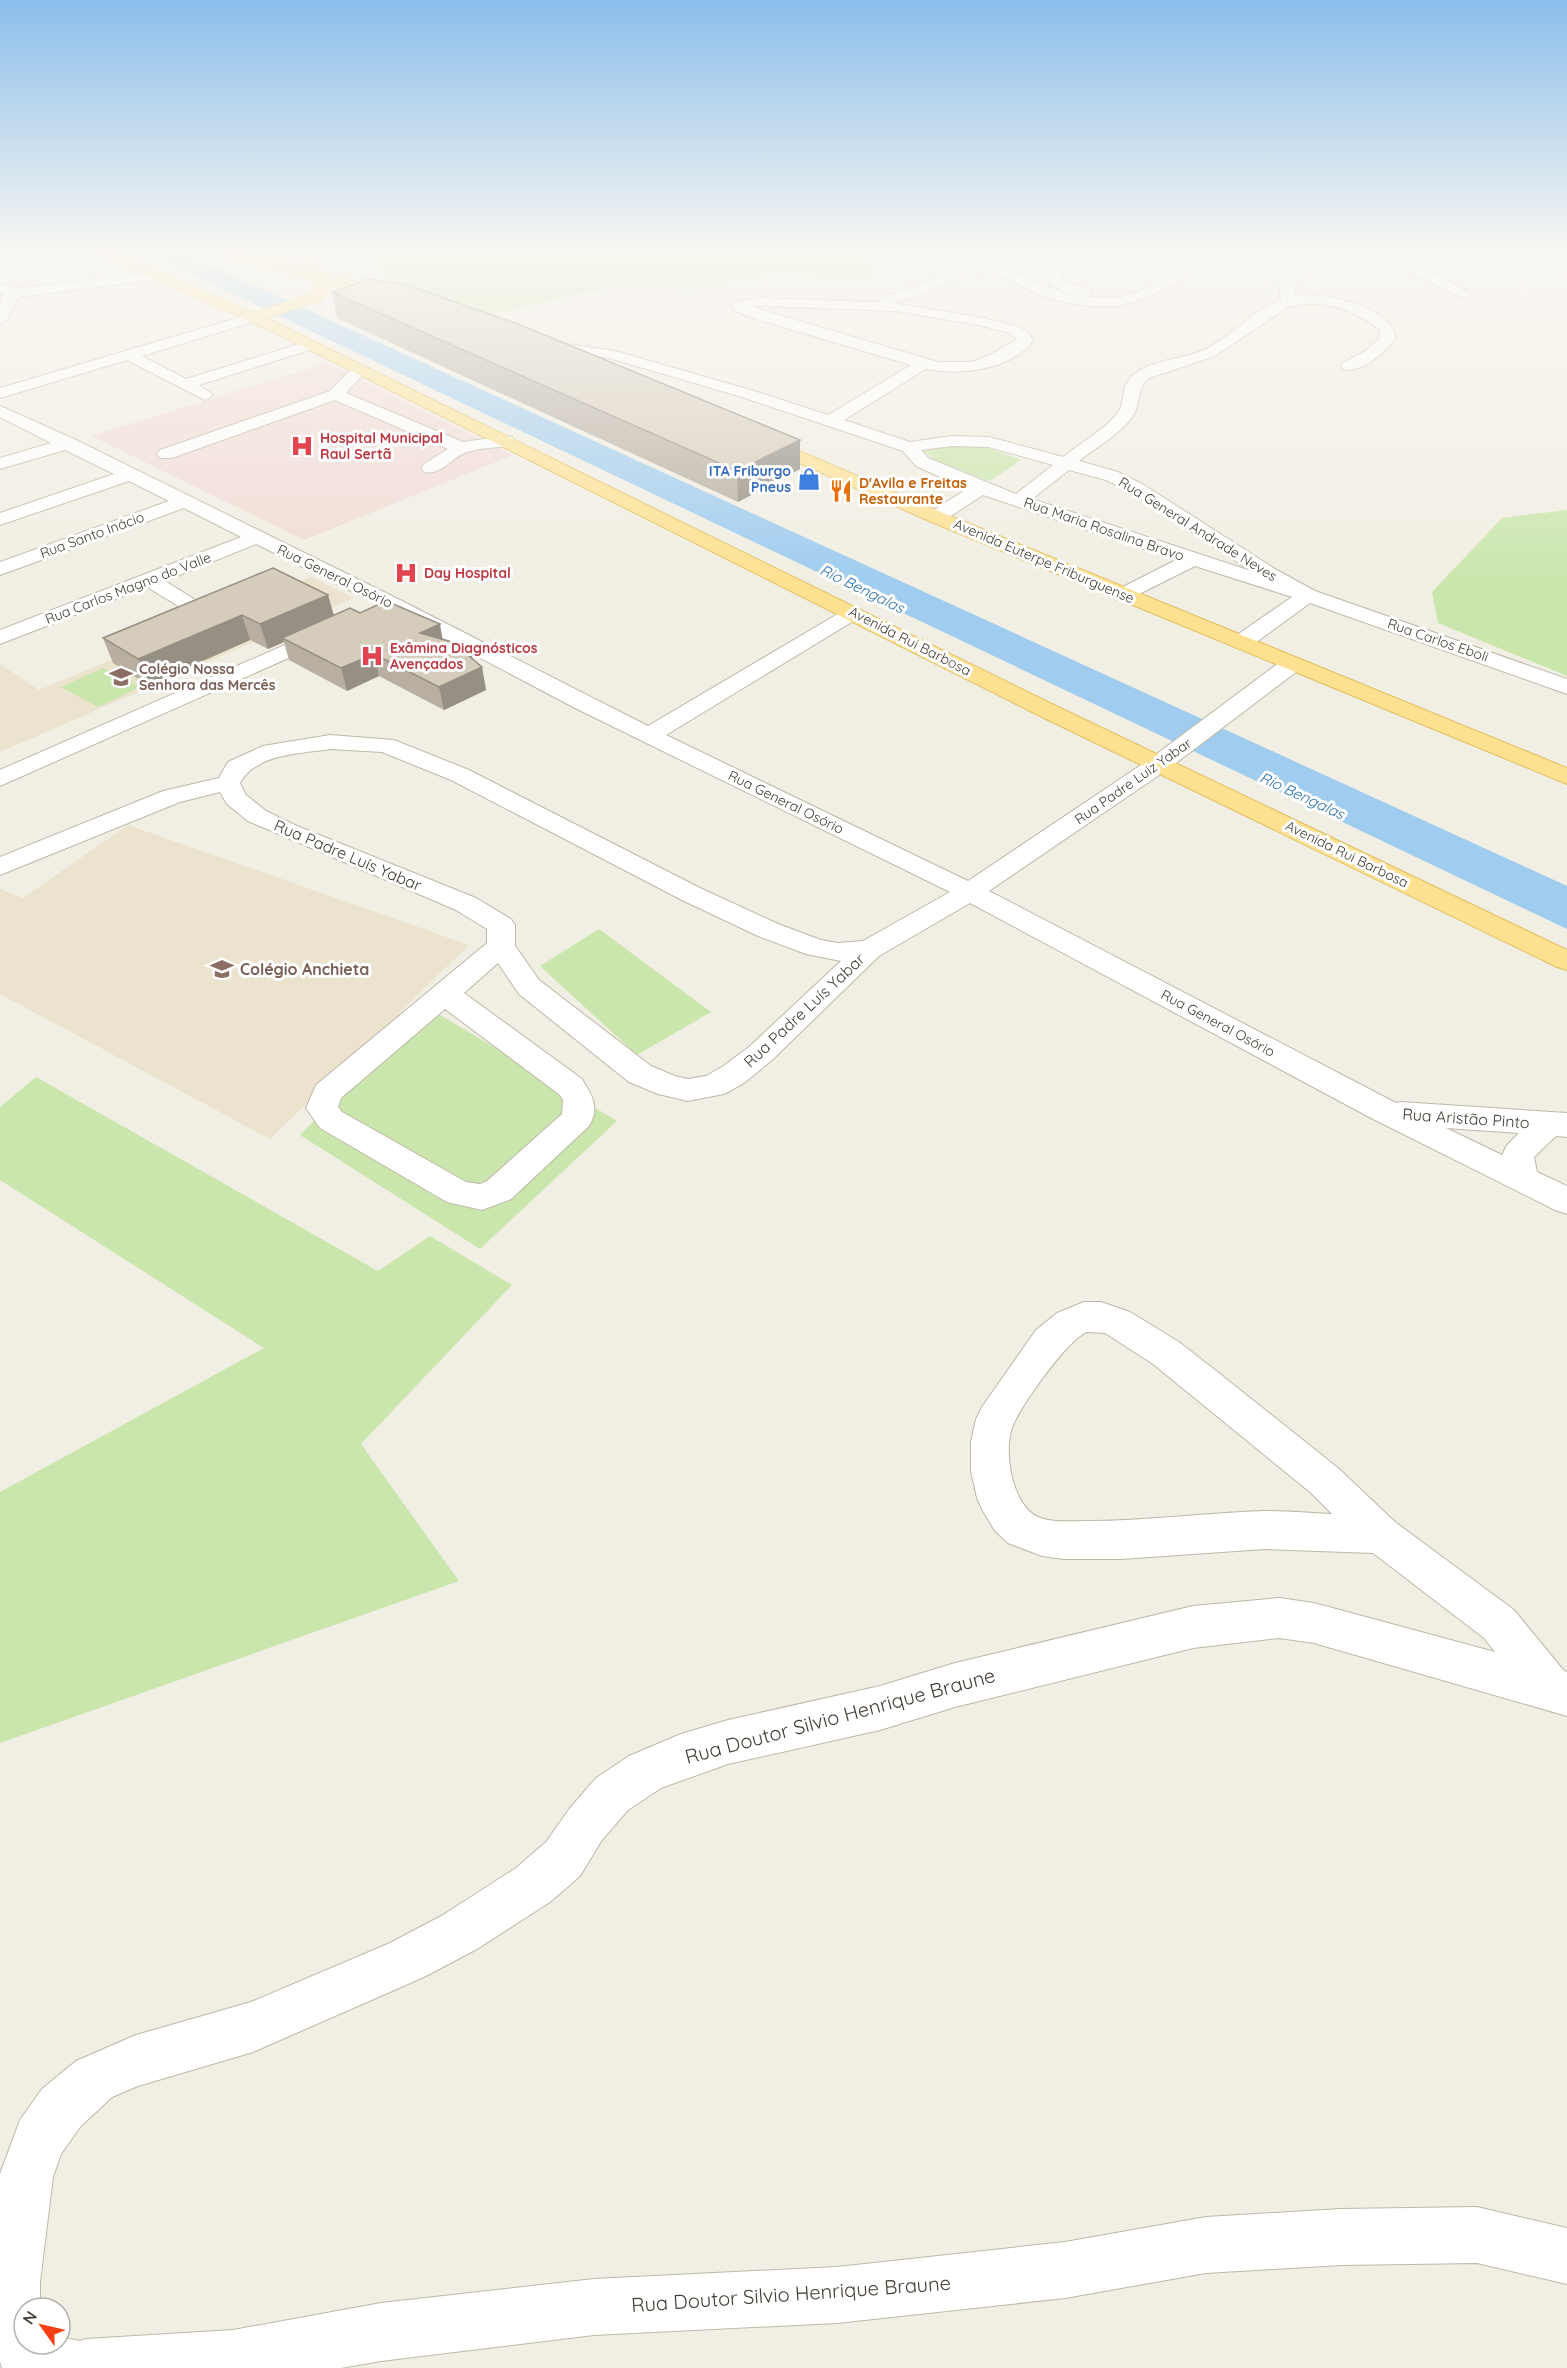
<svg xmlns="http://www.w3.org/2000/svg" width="1567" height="2368" viewBox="0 0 1567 2368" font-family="Quicksand,sans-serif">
<rect width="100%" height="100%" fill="#f1eee3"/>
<path fill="#ebe3cd" d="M 311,577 L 354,598 L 0,752 L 0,664 L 39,690 Z
M 128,825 L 469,945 L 270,1139 L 0,994 L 0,889 L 23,898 Z"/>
<path fill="#f2dbd6" d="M 327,363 L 513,455 L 304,540 L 91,436 Z"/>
<path fill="#cae6ac" d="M 360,251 L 863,251 L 873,276 L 770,273 L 685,289 L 626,283 L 494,314 L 400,285 Z
M 943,444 L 988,448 L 1021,460 L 990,481 L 937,461 L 922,450 Z
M 1567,510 L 1567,676 L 1438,623 L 1432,592 L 1502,518 Z
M 103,668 L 140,687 L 98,707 L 61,687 Z
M 599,929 L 711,1012 L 637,1055 L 540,966 Z
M 427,1007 L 617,1121 L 480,1249 L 300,1135 Z
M 36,1077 L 378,1271 L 430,1236 L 512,1285 L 361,1444 L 459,1581 L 0,1743 L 0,1492 L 264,1348 L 0,1180 L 0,1107 Z"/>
<path fill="#9fccef" d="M 143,251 L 179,251 L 1567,886 L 1567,929 Z"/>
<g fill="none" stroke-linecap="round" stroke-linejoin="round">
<g stroke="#bfb8a9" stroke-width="2">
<path id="minor" d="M 1040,251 L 1054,251 L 1058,258 L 1060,277 L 1069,283 L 1090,290 L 1092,293 L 1090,296 C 1076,300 1050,289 1045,274 C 1042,265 1046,259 1040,251 Z
M 1224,251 L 1251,251 L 1249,254 L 1202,266 L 1150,297 L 1119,306 L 1099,307 L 1067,303 L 1042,296 L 998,275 L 979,272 L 964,275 L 928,292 L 894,303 L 979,317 L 1019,327 L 1029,334 L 1033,341 C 1010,370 960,376 926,369 L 844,420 L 910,442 L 952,436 L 989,437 L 1063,457 C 1077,446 1106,428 1117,414 C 1126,403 1120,387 1132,376 C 1151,359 1181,360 1204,350 C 1232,337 1252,310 1281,300 L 1279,285 L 1281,282 L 1320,251 L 1355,251 L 1413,263 L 1472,294 L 1470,297 L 1460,297 L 1404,269 L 1333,254 L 1293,286 L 1295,296 C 1320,291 1391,306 1396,337 C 1386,351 1363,374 1343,369 L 1341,366 L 1343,363 L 1365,351 L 1379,339 L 1380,330 C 1355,309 1319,298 1288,307 L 1215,356 L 1149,378 C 1135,389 1142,407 1130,420 C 1117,436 1095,448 1079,461 L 1118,472 L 1144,485 L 1275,569 L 1315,591 L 1567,679 L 1567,694 L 1310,603 L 1250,647 L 1242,648 L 1234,647 L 1231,642 L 1234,637 L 1292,597 L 1195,566 L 1129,599 L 1122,601 L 1115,599 L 1112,595 L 1115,591 L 1176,560 L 983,495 L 943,521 L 929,521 L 927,517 L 929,513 L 967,489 L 916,466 L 903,451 L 742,397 L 609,358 L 532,349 L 524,344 L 532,339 L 615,351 L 754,391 L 828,415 L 911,365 L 753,318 L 735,311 L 732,305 L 734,302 L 759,298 L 878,302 L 879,298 L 918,286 L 960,267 L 979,264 L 1007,269 L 1068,295 L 1099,298 L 1119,298 L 1140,291 L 1185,263 ZM 759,306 L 896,311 L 978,325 L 1009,333 L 1017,339 L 990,355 L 972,362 L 938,362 L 752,307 ZM 952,446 L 988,447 L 1053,465 L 1016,494 L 928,458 L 921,450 ZM 1069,470 L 1106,480 L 1132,493 L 1251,571 L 1032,499 Z
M 155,272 L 160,273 L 162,276 L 160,279 L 18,297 L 7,320 L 0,324 L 0,304 L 4,295 L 0,293 L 0,284 L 14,289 Z
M 254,313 L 261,317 L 259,320 L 142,356 L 186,379 L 306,342 L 311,340 L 319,345 L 316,348 L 199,385 L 213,395 L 205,400 L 127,360 L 0,398 L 0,388 Z
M 360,364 L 368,369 L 346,393 L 463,442 L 506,436 L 512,437 L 515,441 L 512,445 L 506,446 C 494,448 479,448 467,452 C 452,457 441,476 424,472 L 421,468 L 424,464 L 448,449 L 335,400 L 172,458 L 160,458 L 157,454 L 160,450 L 330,391 L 354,366 Z
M 0,406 L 74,439 L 400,600 L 648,726 L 846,609 L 853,607 L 860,609 L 863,613 L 860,617 L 666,735 L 968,881 L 1150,759 L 1284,659 L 1292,657 L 1300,659 L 1303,664 L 1300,669 L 1168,769 L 989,891 L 1396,1103 L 1401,1102 L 1567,1113 L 1567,1137 L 1556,1136 L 1534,1157 L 1537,1172 L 1567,1186 L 1567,1214 L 1555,1210 L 1373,1119 L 970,903 L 879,956 L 771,1061 L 744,1083 L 724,1094 L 688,1101 L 658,1094 L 629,1082 L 519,994 L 498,963 L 464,993 L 582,1079 C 592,1095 600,1108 589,1126 L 511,1199 L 482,1210 L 447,1202 L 320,1128 L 306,1108 L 316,1085 L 487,943 L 487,929 L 456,910 L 248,821 L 227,804 L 220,792 L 180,802 L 0,875 L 0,857 L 163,791 L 219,778 L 228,762 L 263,746 L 330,735 L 394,740 L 469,770 L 700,888 L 778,924 L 821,940 L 838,943 L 863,941 L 950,892 L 573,707 L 386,608 L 256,544 L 165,581 L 202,604 L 205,608 L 202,612 L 195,614 L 188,612 L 147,587 L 0,644 L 0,630 L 241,537 L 184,508 L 0,575 L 0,562 L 169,501 L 129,481 L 0,525 L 0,513 L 114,474 L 65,450 L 0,469 L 0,458 L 51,443 L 0,417 ZM 330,749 L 382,752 L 451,780 L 682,900 L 758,936 L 806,954 L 841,961 L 749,1047 L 722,1067 L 706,1076 L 688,1079 L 675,1076 L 651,1066 L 539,980 L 515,946 L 515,925 L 511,919 L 476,898 L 297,826 L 266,811 L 246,795 L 240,783 C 257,753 300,754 330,749 ZM 445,1009 L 560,1095 L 563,1100 L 562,1114 L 487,1181 L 480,1184 L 466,1182 L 342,1112 L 338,1107 L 341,1098 ZM 1446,1128 L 1519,1133 L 1507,1145 L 1502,1155 Z
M 328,626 L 336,627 L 339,632 L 336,637 L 0,786 L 0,770 Z
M 1084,1302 L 1101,1302 L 1130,1312 L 1179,1342 L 1220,1374 L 1338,1468 L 1395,1522 L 1514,1610 L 1564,1671 L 1567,1672 L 1567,1716 L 1314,1643 L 1279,1638 L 1193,1648 L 955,1707 L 880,1730 L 728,1764 L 661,1788 L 628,1810 L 602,1840 L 580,1876 L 550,1902 L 477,1949 L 424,1977 L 253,2052 L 138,2086 L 112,2097 L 80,2127 L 61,2154 L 53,2177 L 40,2282 L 40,2308 L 24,2308 L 24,2344 L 60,2344 L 60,2337 L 80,2341 L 86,2339 L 233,2330 L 381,2303 L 594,2279 L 837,2267 L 1065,2242 L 1206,2217 L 1341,2209 L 1477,2207 L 1567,2228 L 1567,2284 L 1477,2263 L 1341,2265 L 1206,2273 L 1065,2298 L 837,2323 L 594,2335 L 381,2361 L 341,2368 L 2,2368 L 0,2362 L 0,2174 L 20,2120 L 42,2089 L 76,2061 L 136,2035 L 251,2002 L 390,1943 L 443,1915 L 516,1868 L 546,1842 L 570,1808 L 596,1778 L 629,1756 L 681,1734 L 728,1720 L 880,1686 L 955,1663 L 1193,1606 L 1279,1598 L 1314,1603 L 1495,1652 L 1484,1638 L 1373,1553 L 1265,1549 L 1121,1559 L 1064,1559 L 1042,1556 L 1008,1543 L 995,1531 L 983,1511 L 977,1498 L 971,1471 L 971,1442 L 976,1419 L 982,1407 L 1036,1330 L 1057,1313 ZM 1087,1332 L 1105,1333 L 1153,1364 L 1310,1492 L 1332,1514 C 1310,1513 1287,1511 1264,1511 C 1205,1513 1146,1521 1087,1521 C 1072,1521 1052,1523 1038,1517 C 1011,1505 1002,1447 1014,1423 C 1024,1402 1067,1340 1087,1332 Z"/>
</g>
<g stroke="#e1bf61" stroke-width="2">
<path id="major" d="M 92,251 L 110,251 L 253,313 L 312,294 L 316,287 L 311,278 L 218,254 L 216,251 L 239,251 L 303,267 L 300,264 L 307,260 L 312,261 L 322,272 L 399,295 L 401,298 L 394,302 L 328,283 L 330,287 L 322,300 L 266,318 L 1054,705 L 1567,950 L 1567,970 L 1557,967 L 1038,715 L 278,334 Z
M 758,433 L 943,513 L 1567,768 L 1567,784 L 929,521 L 752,442 L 749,438 L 752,434 Z"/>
</g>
<use href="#minor" fill="#fff" fill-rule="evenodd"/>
<use href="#major" fill="#fde191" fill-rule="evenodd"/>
</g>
<path fill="#b8afa2" d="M 332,292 L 800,440 L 800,469 L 738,502 L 337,318 Z
M 328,595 L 334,616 L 360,613 L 470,647 L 473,659 L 482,667 L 486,690 L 444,710 L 379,676 L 347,691 L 289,660 L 284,642 L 268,649 L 250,640 L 148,685 L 113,663 L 103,638 Z"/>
<path fill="#968f84" d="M 800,440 L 800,469 L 738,502 L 737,471 Z
M 328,595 L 335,620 L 282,638 L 284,642 L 268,649 L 260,624 Z
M 242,615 L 250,640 L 148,685 L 138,659 Z
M 440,624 L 444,647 L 420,633 Z
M 470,647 L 475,670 L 482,667 L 486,690 L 444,710 L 439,687 L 469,656 Z
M 374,654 L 379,676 L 347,691 L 341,668 Z"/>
<path fill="#d6ccbc" stroke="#968f84" stroke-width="1.5" d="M 368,279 L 407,285 L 518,324 L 800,440 L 737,471 L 332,292 Z
M 273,568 L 328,595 L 260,624 L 242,615 L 138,659 L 103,638 Z
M 386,601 L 440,624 L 420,633 L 470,647 L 469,656 L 482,667 L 439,687 L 374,654 L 341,668 L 282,638 L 350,608 L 360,613 Z"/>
<linearGradient id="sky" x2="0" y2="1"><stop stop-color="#8bbeeb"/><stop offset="0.43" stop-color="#f9f7f2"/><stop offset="1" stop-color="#f9f7f2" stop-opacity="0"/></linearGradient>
<rect width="1567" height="583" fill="url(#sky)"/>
<defs>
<g id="hospital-bare" transform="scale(1.8)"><path d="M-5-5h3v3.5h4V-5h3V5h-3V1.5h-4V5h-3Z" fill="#e0444e" stroke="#fff" stroke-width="2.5" paint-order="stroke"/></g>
<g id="shop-bare" transform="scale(1.8)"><path d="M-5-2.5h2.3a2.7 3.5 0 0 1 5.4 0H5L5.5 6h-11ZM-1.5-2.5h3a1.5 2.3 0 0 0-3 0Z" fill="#3f7fe0" stroke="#fff" stroke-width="2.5" paint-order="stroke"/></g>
<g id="restaurant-bare" transform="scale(1.8)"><path d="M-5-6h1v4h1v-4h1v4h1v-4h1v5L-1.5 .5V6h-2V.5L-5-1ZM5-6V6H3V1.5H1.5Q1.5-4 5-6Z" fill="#e8710a" stroke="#fff" stroke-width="2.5" paint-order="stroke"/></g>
<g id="school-bare" transform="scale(1.8)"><path d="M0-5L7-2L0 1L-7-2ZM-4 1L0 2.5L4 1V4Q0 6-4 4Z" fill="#8d6e63" stroke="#fff" stroke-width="2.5" paint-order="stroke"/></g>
</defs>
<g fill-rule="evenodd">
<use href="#hospital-bare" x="302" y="446"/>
<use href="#shop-bare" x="809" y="479"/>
<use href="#restaurant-bare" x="841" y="491"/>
<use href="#hospital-bare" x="406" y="573"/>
<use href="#hospital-bare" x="372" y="656"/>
<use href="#school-bare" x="121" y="677"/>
<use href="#school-bare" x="222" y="969"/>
</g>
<g text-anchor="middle" stroke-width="6" stroke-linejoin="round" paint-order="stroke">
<g font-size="14" font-weight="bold" fill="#be3a42" stroke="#fff" text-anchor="start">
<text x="320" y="443">Hospital Municipal<tspan x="320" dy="16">Raul Sertã</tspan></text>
<text x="424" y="578">Day Hospital</text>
<text x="390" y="653">Exâmina Diagnósticos<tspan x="390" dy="16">Avençados</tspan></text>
</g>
<g font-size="14" font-weight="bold" fill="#366cbe" stroke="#fff" text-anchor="end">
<text x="791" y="476">ITA Friburgo<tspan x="791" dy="16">Pneus</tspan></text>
</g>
<g font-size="14" font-weight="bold" fill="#c56008" stroke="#fff" text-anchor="start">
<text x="859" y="488">D'Avila e Freitas<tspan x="859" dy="16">Restaurante</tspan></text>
</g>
<g font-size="14" fill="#433d33" stroke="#fff">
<text transform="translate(1104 529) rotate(19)" y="5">Rua Maria Rosalina Bravo</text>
<text transform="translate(1198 529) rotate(32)" y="5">Rua General Andrade Neves</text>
<text transform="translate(92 535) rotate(-20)" y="5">Rua Santo Inácio</text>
<text transform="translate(1044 561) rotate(23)" y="5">Avenida Euterpe Friburguense</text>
<text transform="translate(335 576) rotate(26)" y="5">Rua General Osório</text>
<text transform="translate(128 588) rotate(-21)" y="5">Rua Carlos Magno do Valle</text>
<text transform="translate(1438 640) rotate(19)" y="5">Rua Carlos Eboli</text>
<text transform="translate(910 641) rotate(27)" y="5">Avenida Rui Barbosa</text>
<text transform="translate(1133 781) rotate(-35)" y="5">Rua Padre Luiz Yabar</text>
<text transform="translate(786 802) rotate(26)" y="5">Rua General Osório</text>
<text transform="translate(1347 854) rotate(26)" y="5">Avenida Rui Barbosa</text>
<text transform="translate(1218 1023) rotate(28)" y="5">Rua General Osório</text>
</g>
<g font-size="14" font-weight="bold" fill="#785e54" stroke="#fff" text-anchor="start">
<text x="139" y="674">Colégio Nossa<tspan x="139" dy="16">Senhora das Mercês</tspan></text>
</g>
<g font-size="15" font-style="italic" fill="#2f74ad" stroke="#fff">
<text transform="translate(862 589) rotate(26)" y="5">Rio Bengalas</text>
<text transform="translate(1302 796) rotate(25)" y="5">Rio Bengalas</text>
</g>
<g font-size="16" fill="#433d33" stroke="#fff">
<text transform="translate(348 855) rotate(23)" y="6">Rua Padre Luís Yabar</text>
<text transform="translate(804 1010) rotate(-43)" y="6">Rua Padre Luís Yabar</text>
<text transform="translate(1466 1118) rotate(4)" y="6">Rua Aristão Pinto</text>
</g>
<g font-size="16" font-weight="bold" fill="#785e54" stroke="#fff" text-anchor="start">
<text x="240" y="975">Colégio Anchieta</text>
</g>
<g font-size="20" fill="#433d33" stroke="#fff">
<text transform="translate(840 1716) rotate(-15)" y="7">Rua Doutor Silvio Henrique Braune</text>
<text transform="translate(791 2294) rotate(-4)" y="7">Rua Doutor Silvio Henrique Braune</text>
</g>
</g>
<g transform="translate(42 2326) rotate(304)"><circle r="28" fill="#ffffff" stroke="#b4b1ad" stroke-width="1.5"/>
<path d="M0-4.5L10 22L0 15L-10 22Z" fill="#f73e14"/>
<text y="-9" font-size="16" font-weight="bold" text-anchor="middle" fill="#433d33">N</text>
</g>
</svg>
